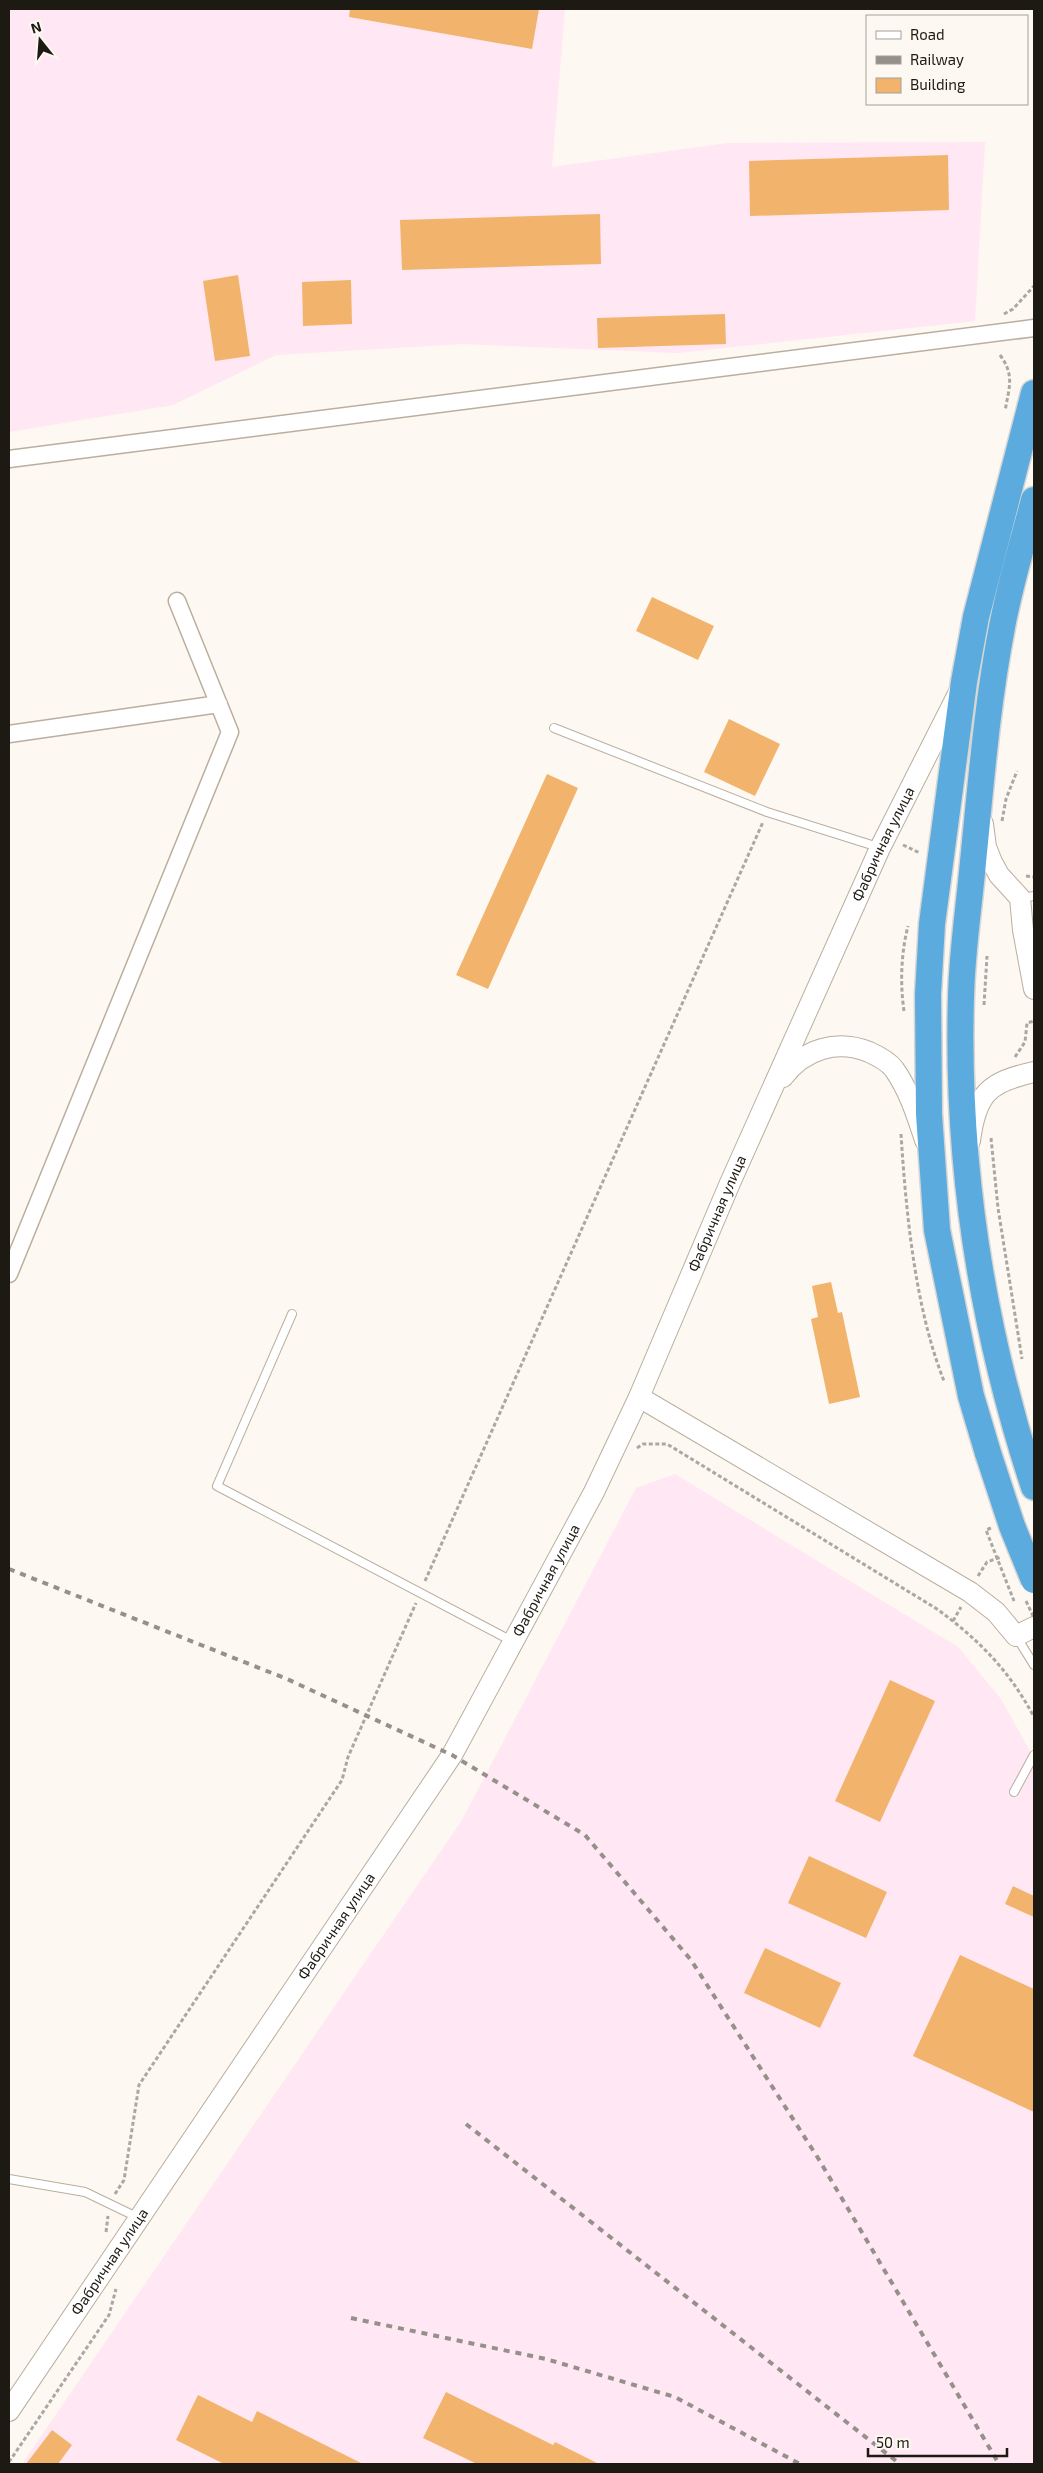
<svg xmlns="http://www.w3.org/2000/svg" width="1043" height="2473" viewBox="0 0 1043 2473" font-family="'Exo 2',sans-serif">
<rect width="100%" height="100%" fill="#fdf8f2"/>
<path fill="#ffe7f3" d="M 9,9 L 565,9 L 552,167 L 728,143 L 985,142 L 975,321 L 678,353 L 463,344 L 276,355 L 173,405 L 9,432 Z
M 675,1474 L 958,1647 L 1001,1699 L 1034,1758 L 1034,2464 L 22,2464 L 462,1820 L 636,1488 Z"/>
<path fill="#f2b46c" d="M 350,9 L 539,9 L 532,49 L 349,17 Z
M 948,155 L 949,210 L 750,216 L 749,161 Z
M 600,214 L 601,264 L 402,270 L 400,220 Z
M 238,275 L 250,356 L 215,361 L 203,281 Z
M 351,280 L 352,324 L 303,326 L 302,282 Z
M 725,314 L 726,344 L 598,348 L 597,318 Z
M 652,597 L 714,626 L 698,660 L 636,631 Z
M 729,719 L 780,744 L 755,796 L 704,772 Z
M 547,774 L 578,788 L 488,989 L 456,975 Z
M 831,1282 L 838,1313 L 842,1312 L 860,1397 L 829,1404 L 811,1319 L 818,1317 L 812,1286 Z
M 890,1680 L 935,1701 L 880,1822 L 835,1801 Z
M 809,1856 L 887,1892 L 866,1938 L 788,1903 Z
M 1013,1886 L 1034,1896 L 1034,1917 L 1005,1904 Z
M 765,1948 L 841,1983 L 820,2028 L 744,1993 Z
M 960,1955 L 1034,1989 L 1034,2112 L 913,2056 Z
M 446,2392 L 553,2445 L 555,2442 L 599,2464 L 477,2464 L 423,2438 Z
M 198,2395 L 252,2422 L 257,2411 L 363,2464 L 224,2464 L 176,2440 Z
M 52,2430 L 72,2445 L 58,2464 L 26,2464 Z"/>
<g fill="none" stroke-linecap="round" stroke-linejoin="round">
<g stroke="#bbae9f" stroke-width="10">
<path id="service" d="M 554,728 L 767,812 L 878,847
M 1020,898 L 1034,896
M 292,1314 L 217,1486 L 512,1641
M 1016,1636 L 1034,1665
M 1014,1792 L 1034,1755
M 9,2179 L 85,2192 L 139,2218"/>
</g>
<g stroke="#bbae9f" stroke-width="19">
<path id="minor" d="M 9,459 L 1034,328
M 9,734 L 219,704
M 9,1274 L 230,732 L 177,601"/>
</g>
<g stroke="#bbae9f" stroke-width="22">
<g id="tertiary">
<path d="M 983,824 L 986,847 L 992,862 L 999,875 L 1020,898 L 1023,930 L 1034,989"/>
<path d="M 783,1077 C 804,1049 837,1039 869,1052 C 878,1056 888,1061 894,1069 C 909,1090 917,1116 925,1140"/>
<path d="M 970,1141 C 976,1093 989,1082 1034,1072"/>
<path d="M 639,1397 L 970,1592 L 996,1612 L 1016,1636 L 1034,1627"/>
<path id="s1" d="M 9,2411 L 452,1755 L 594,1492 L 639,1397 L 730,1183 L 880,848 L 959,692"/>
</g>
</g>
<g stroke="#d6d6d5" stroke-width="29">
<path id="trunk" d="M 1034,500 C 1023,542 1010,584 1002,627 C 987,704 981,783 973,862 C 969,907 962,951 961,997 C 956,1166 981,1326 1034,1487
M 988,1453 L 971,1396 L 937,1230 L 929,1114 L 928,994 L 932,924 L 964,682 L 976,617 L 1034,393"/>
</g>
<path stroke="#aba7a1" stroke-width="3" stroke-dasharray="4 2.5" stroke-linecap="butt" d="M 1004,314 L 1013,309 L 1034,286
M 1000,355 C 1015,375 1009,388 1005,411
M 1002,821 L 1006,799 L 1017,771
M 903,845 L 920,853
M 1026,876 L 1034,877
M 984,1005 L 987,956
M 904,1011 C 900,984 901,953 908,926
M 1015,1057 L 1025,1042 L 1027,1023 L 1034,1021
M 901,1134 C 906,1212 915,1308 944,1381
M 991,1138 L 998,1208 L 1022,1359
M 637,1448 L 643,1444 L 667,1444 L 937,1609 C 979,1640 1009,1670 1034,1717
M 978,1576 L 987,1562 L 1001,1557
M 425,1581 L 763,822
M 953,1621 L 961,1607
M 115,2194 L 124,2180 L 139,2085 L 342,1780 L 348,1757 L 416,1603
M 106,2232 L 108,2216
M 9,2462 L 109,2315 L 116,2289"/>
<use href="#service" stroke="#fff" stroke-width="8"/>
<use href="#minor" stroke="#fff" stroke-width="16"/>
<use href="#tertiary" stroke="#fff" stroke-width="20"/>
<use href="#trunk" stroke="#5cabde" stroke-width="26"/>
<path stroke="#95908a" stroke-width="4" stroke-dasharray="6 6" stroke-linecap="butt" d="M 9,1569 L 287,1679 L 452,1755 L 585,1835 L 691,1960 L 818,2158 L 999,2464
M 466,2124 L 900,2464
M 351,2318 L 546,2359 L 675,2397 L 800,2464"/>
<g stroke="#d6d6d5" stroke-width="29" stroke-linecap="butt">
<path id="trunk-bridge" d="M 988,1453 L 1012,1526 L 1034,1580"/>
</g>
<path stroke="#aba7a1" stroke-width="3" stroke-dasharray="4 2.5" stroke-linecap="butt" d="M 991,1528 L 986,1530 L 1014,1601
M 1026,1601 L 1034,1618"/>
<use href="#trunk-bridge" stroke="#5cabde" stroke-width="26"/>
</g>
<g text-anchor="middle" stroke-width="4" stroke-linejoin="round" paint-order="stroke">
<g font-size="15" fill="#1d1913" stroke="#fdf8f2">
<text dy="5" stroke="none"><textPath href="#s1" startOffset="1800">Фабричная улица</textPath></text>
<text dy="5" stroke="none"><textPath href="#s1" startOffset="1395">Фабричная улица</textPath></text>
<text dy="5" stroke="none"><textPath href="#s1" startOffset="990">Фабричная улица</textPath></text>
<text dy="5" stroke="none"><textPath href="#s1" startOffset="585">Фабричная улица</textPath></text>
<text dy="5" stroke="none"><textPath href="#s1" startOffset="180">Фабричная улица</textPath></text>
</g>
</g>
<rect width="1043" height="2473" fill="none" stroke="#1d1913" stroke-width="20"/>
<rect x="866" y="15" width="162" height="90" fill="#fdf8f2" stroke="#a39f99"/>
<rect x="876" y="31" width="25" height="8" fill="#ffffff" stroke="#a39f99"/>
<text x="910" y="40" font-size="15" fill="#1d1913">Road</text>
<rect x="876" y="56" width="25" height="8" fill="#95908a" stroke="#a39f99"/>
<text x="910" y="65" font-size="15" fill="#1d1913">Railway</text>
<rect x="876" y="78" width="25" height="15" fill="#f2b46c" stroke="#a39f99"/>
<text x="910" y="90" font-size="15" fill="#1d1913">Building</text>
<g transform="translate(40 40) rotate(343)" stroke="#fdf8f2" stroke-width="4" paint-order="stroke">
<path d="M0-4L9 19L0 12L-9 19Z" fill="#1d1913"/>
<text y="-8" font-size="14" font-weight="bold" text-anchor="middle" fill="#1d1913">N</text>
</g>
<path d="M868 2448v8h139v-8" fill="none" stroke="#1d1913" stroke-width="2.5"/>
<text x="876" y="2448" font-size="15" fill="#1d1913" stroke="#fdf8f2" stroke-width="4" paint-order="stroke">50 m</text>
</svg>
